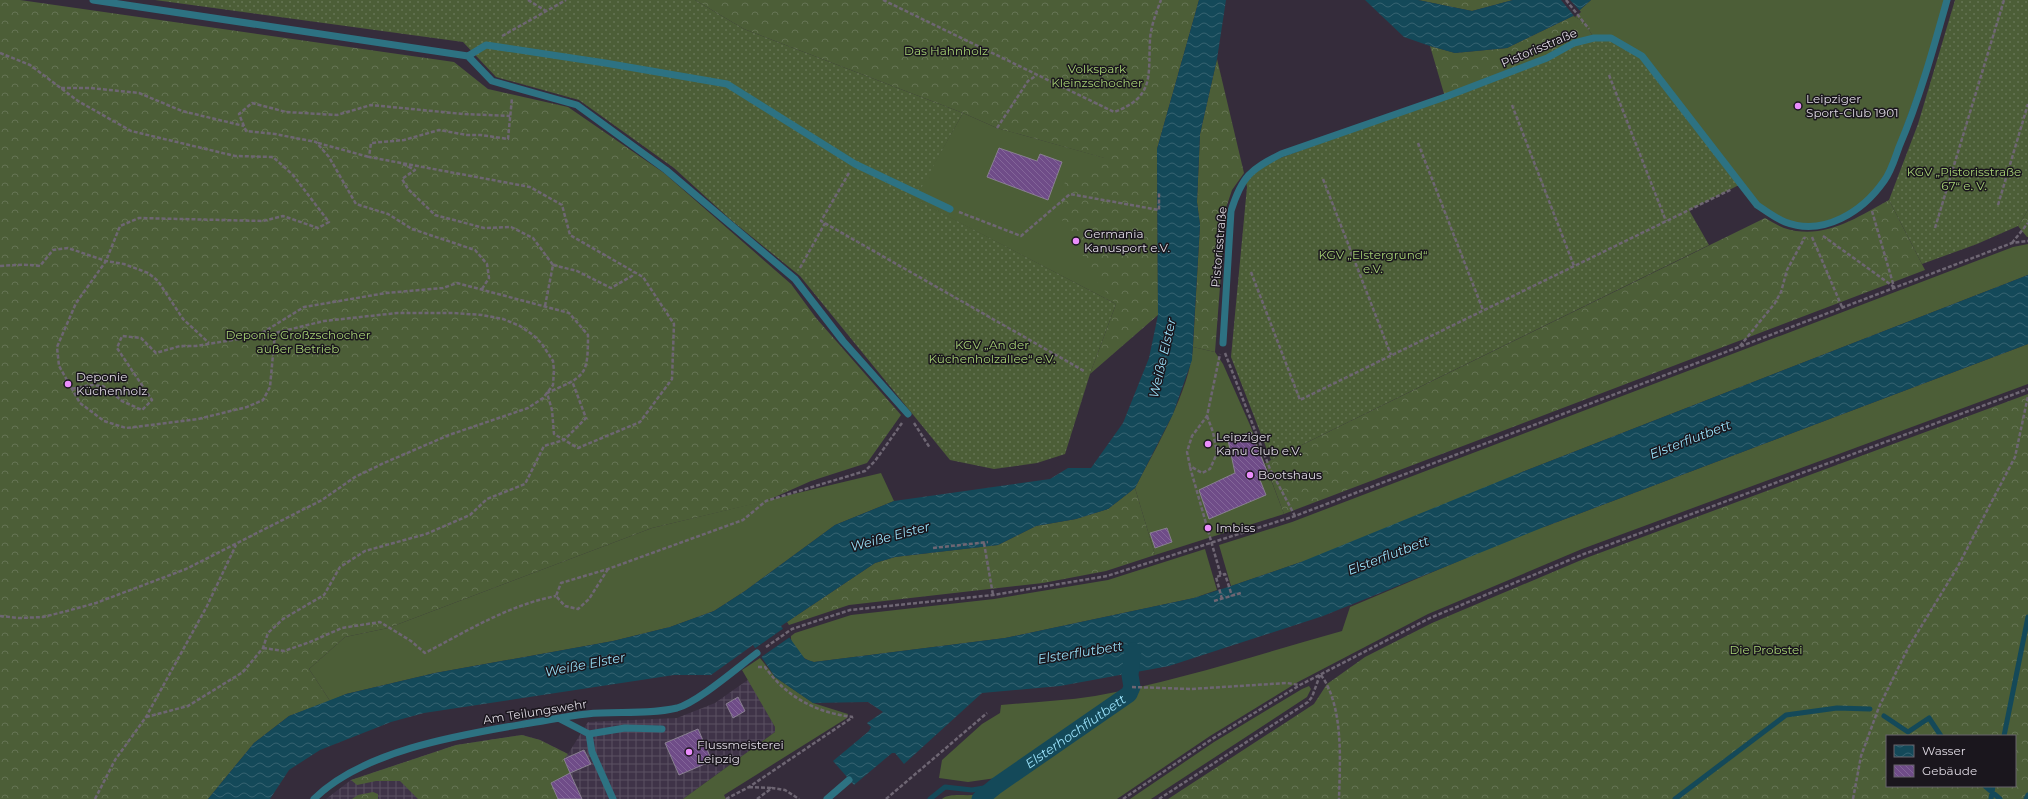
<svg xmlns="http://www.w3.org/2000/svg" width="2028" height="799" viewBox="0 0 2028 799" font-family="Montserrat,sans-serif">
<defs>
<pattern id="industrial-grid" width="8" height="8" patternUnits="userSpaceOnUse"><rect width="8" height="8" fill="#3f3348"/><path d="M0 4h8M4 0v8" fill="none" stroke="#5a5062"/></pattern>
<pattern id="forest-crowns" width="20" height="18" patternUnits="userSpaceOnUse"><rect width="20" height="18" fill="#4c5e37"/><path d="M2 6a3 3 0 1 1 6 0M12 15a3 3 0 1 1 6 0" fill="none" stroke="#657454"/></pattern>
<pattern id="garden-dots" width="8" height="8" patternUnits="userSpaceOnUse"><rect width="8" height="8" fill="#4c5e37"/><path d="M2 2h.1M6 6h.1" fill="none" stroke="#657454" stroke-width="1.8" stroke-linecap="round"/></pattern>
<pattern id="water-waves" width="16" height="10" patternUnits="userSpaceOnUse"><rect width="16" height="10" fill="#144959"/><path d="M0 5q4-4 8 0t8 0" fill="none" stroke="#366371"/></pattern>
<pattern id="building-back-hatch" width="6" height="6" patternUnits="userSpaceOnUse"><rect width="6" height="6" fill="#6f4c88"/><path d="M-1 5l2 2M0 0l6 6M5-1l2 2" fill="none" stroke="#836599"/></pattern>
</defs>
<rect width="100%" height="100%" fill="#352c3b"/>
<path fill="url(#industrial-grid)" d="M 749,679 L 775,727 L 775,732 L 683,799 L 326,799 L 351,780 L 456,745 L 522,735 L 540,740 L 568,754 L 588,722 L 677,718 L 715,703 Z"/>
<path fill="#4c5e37" d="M 1591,0 L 1947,0 L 1936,38 L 1885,179 L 1852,213 L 1808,227 L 1769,213 L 1594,38 L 1584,22 L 1573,16 Z
M 963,113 L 997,128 L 1105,158 L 1116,304 L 914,199 Z
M 2028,244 L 2028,275 L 1522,472 L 1544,527 L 2028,344 L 2028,384 L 1582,549 L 1428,614 L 1298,682 L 1210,736 L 1117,799 L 942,799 C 952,791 972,799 985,792 C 991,790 996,784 1001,781 L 996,778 L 968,782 L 939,778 L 942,760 L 982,724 L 1000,713 L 1001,705 C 1032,702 1064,701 1095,696 C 1178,681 1260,654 1342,631 L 1350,607 L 1466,558 L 1301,562 L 1231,586 L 1219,545 L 1292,522 L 2013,247 Z
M 1193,347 L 1215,352 L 1223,364 L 1250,425 L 1284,514 L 1155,555 L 1135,488 C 1155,449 1190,391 1193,347 Z
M 881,473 L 894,501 L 835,525 L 745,591 L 714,611 L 670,627 L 613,641 L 435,673 L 346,694 L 330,701 L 309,669 L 345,637 L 388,628 L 652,528 Z
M 1205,549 L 1217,590 L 1194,598 L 1005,638 L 814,662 C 803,661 790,646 791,636 L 795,633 L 851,615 L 994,599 L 1108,580 Z
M 760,658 L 775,677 L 813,703 L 848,714 L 847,718 L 724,795 L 726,799 L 683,799 L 775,732 L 775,727 L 742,670 Z
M 1309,686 L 1311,689 L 1307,697 L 1151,799 L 1130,799 L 1214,742 L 1302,689 Z"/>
<path fill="url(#forest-crowns)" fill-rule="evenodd" d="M 0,0 L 20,0 L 454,62 L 488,89 L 568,107 L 664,173 L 791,284 L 816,318 L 901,415 L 867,463 L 811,481 L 766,501 L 652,528 L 388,628 L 345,637 L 309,669 L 330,701 L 289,716 L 254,743 L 208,799 L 0,799 Z
M 695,0 L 1199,0 L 1157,149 L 1158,315 L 1090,374 L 1116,304 L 1094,278 L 1071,233 L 1060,217 L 1066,174 L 1092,172 L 1104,158 L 997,128 L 963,113 L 744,29 Z
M 1418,0 L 1513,0 L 1472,11 Z
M 1573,16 L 1584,22 L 1594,38 L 1445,97 L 1430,46 L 1455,53 L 1507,48 Z
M 1217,59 L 1244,173 L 1232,190 L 1226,208 L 1215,352 L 1193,347 L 1200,225 L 1197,202 L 1200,134 Z
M 1889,200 L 1925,270 L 1284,514 L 1265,463 L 1765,218 C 1771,221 1778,226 1784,228 C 1823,241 1856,218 1889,200 Z
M 2028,210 L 2028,237 L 2027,237 L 2018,226 Z
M 2028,394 L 2028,799 L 1168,799 L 1314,704 L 1327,684 L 1365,657 L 1432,623 L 1586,558 ZM 1887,736 L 2015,736 L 2015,786 L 1887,786 Z
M 1135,488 L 1155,555 L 1106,571 L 1043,583 L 849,605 L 789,625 L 787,622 L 875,563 L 895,557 L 998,545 L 1036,526 L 1076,519 L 1108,509 Z
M 522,735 L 540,740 L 568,754 L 564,759 L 570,773 L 551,783 L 558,799 L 418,799 L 400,781 L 376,781 L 357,785 L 351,780 L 456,745 Z
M 373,792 L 378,794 L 378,799 L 352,799 L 358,795 Z"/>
<path fill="url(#garden-dots)" d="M 155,0 L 695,0 L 744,29 L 963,113 L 915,199 L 1116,304 L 1090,374 L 1065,454 L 1037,463 L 994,469 L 950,460 L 800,276 L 731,220 L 674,168 L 579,100 L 496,77 L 463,42 Z
M 1955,0 L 2028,0 L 2028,210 L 2018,226 L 1977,244 L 1922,264 L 1889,200 L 1918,124 Z
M 1611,38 L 1642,56 L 1741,184 L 1689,210 L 1709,245 L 1271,460 L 1231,357 L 1247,187 L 1245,177 L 1261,165 L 1445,97 L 1574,43 Z"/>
<path fill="url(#water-waves)" d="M 1199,0 L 1226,0 L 1217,59 L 1200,134 L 1197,202 L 1200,225 L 1192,360 L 1173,414 L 1135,488 L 1108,509 L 1076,519 L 1036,526 L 998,545 L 895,557 L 875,563 L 781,626 L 805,659 L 814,662 L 1005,638 L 1194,598 L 1231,586 L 1301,562 L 1522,472 L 2028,275 L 2028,344 L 1544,527 L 1323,616 L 1169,666 L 1060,686 L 982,693 L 904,764 L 895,753 L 892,753 L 854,785 L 833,761 L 869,731 L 871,727 L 867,723 L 883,712 L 868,702 L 813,703 L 775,677 L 753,645 L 711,675 L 674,675 L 424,713 L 391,722 L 320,750 L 289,770 L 270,799 L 208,799 L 254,743 L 289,716 L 346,694 L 435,673 L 613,641 L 670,627 L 714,611 L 745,591 L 835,525 L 894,501 L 1050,479 L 1068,468 L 1091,468 L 1123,423 L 1149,358 L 1158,315 L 1157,149 Z
M 1365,0 L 1418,0 L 1472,11 L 1513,0 L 1591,0 L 1573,16 L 1507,48 L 1455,53 L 1430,46 L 1404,37 Z"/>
<path fill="#352c3b" d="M 1561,0 L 1570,0 L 1581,12 L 1575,17 Z
M 784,628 L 790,637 L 760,658 L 754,649 Z"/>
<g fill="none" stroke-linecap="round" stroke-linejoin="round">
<path stroke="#144959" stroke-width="5" d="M 1884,716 L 1908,732 L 1929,718 L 1941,736
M 2004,736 L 2028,617
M 1985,786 L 2000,799
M 930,799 L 945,787 L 972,790 L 996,786
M 1675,799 L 1786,715 L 1837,708 L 1870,709
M 1991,799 L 1993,786
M 2026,799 L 2028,795"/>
<path stroke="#144959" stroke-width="17" id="s1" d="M 980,799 L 996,786 L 1129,694 L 1132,687 L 1130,675 L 1133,651"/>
</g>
<path fill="url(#building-back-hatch)" stroke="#898091" d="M 999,148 L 1037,161 L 1040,154 L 1062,162 L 1048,200 L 987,177 Z
M 1251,432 L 1269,476 L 1260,480 L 1266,495 L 1209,519 L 1199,490 L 1235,473 L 1228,440 Z
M 1167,528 L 1172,542 L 1155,548 L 1150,533 Z
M 738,697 L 745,711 L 733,718 L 726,704 Z
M 698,729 L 712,761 L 679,775 L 665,743 Z
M 584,750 L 591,764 L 570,773 L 564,759 Z
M 570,773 L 582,799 L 558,799 L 551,783 Z"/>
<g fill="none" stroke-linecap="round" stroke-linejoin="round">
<path stroke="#6e6673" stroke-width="2.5" stroke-dasharray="4 2" stroke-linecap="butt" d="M 528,0 L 546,11
M 883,0 L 1114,112 C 1155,97 1148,76 1150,39 C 1151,26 1156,13 1161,0
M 1566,0 L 1589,29
M 502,36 L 566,0
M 0,53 L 30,65 L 78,101 L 131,131 L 235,156 L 273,157 L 293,175 L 329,222 L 318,228 L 283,216 L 263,221 L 139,218 L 120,226 L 106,261 L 76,303 L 57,347 L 59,366 L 80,403 L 104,421 L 126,428 L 198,419 L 247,407 L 263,400 L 270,387 L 275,333
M 1609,75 L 1666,221
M 61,88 L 90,88 L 139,93 L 182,111 L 244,126
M 1512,105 L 1574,266
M 997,128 L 1028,81 L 1037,75
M 318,143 L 369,157
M 1418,143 L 1483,310
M 403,164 L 415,170 L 402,179 L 408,189 L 435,215 L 484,228 L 511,227 L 533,238 L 553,265 L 545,306
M 849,173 L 821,221 L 1084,371
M 1323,179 L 1391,355
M 1998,205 L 2028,104
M 1872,211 L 1894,287
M 959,212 L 1021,236 L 1070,194 L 1159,210 L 1159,192
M 1935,228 L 2004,0
M 1823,236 L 1894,287
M 1812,237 L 1842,307
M 2012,243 L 2028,223
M 553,265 L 577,271 L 611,288 L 632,276 L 634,272
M 0,266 C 14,265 26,264 40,266 L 53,250 L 68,248 L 106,261 L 124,264 L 148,273 L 158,281 L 183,319 L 209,343
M 800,268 L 825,223
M 1251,272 L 1300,400 L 1732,189
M 482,289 L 489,278 L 487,264 L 475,250 L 412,229 L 388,214 L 356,204 L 329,157 L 316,142 L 275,134 L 246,131 L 239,114 L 252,103 L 286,112 L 337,115 L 371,105 L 463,114 L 510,116
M 257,336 L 304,307 L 386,293 L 443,288 L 457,283 L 569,313 L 588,335 C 588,377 585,376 547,393 L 552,410 L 554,434 L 578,448 L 640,422 L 672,379 L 674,324 L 643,277 L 570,235 L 562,205 L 530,187 L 369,157 L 371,143 L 404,140 L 439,130 L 467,135 L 481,135 L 508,139 L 512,98
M 1740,346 L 1775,303 L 1781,292 L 1787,270 L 1805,237
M 1225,353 L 1270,469 L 1295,516
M 1207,416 L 1213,432 L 1217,453 L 1210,469 L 1202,473 L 1190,466 L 1187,452 L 1192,436 L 1207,416 L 1220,354
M 914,423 L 930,448
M 1190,467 L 1221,576
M 984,543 L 993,595
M 933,548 L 988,542
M 608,569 L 589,599 L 578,609 L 565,606 L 556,596 L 561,583 L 608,569 L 743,520 L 766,501 L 865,471 L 875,461 L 902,423
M 1222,599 L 1216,577 L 1225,574 L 1232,596
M 1214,601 L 1241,593
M 0,616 L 19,618 L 43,617 L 67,611 L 96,603 L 186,569 L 322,500 L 355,477 L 384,463 L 449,435 L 528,408 L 543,398 L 553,385 L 554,370 L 553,361 L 542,344 L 533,335 L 520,326 L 503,319 L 482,315 L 453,313 L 397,313 L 324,321 L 275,333 L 196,346 L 180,346 L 156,353 L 141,338 L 122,336 L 117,348 L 152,400 L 142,410 L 122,401 L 103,386 L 90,385 L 71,389
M 766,647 L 792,629 L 850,610 L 993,595 L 1107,576 L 1295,516 L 2012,243 L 2028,241
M 263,648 L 284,651 L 310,642 L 342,628 L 380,622 L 411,641 L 425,653 C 467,631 509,605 556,596
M 758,667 L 765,667 C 786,697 817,713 853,717
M 1321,675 C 1344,707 1340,761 1339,799
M 1132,687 L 1191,689 L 1287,683 L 1299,685
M 146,717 L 188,706 L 243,672 L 263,648 L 268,633 L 283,619 L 324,595 L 340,567 L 365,551 L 426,534 L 470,515 L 487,499 L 525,484 L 544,446 L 564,440 L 586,418 L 572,381
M 749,787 L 772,788
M 95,799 L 115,760 L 146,717 L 207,606 L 236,545
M 726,799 L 749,787 L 853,717
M 757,799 L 772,788 L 785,790 L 799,799
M 886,799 L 987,713
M 1123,799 L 1212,739 L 1300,685 L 1430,618 L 1584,554 L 2028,389
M 1159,799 L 1308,702 L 1312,697 L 1320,675
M 1853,799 L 1861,756 L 1879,707 L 1908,648 L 1957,568 L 2015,457 L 2028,396"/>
<path stroke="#2d7282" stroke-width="7" d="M 93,0 L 468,56 L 492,81 L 577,105 L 666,170 L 795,279 L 843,341 L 908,414
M 468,56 L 486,45 L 605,63 L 727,84 L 855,164 L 950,209
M 1223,343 L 1231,211 C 1242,176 1250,170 1281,154 L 1445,97 L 1547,58 L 1574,43 L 1594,38 L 1611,38 L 1642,56 L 1757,205 C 1766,211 1775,218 1785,222 C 1824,237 1863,211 1884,181 C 1891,172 1895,158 1899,147 C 1919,100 1933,50 1947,0
M 560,719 L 589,734 L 625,728 L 662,729
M 589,734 L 592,752 L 613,799
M 314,799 C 362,751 459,735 524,724 C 545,721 566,716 587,714 C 616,711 648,715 677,708 C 698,702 738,667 757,653
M 827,799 L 849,780"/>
</g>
<g fill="#eb8dfc" stroke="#1a161d" stroke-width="1.5">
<circle cx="1798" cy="106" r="4"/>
<circle cx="1076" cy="241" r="4"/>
<circle cx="68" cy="384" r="4"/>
<circle cx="1208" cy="444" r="4"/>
<circle cx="1250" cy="475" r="4"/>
<circle cx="1208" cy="528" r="4"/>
<circle cx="689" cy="752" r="4"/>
</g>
<g text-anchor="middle" stroke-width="3" stroke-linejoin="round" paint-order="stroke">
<g font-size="12" fill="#dfdae3" stroke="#1a161d">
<text transform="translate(1539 48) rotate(-23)" y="4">Pistorisstraße</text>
<text transform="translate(1219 247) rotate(-85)" y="4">Pistorisstraße</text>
<text transform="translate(535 712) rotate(-9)" y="4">Am Teilungswehr</text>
</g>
<g font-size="12" fill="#a6d174" stroke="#1a161d">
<text x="946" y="55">Das Hahnholz</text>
<text x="1097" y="73">Volkspark<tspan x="1097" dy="14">Kleinzschocher</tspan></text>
<text x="1964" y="176">KGV „Pistorisstraße<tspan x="1964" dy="14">67“ e. V.</tspan></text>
<text x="1373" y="259">KGV „Elstergrund“<tspan x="1373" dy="14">e.V.</tspan></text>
<text x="298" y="339">Deponie Großzschocher<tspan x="298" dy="14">außer Betrieb</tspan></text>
<text x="992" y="349">KGV „An der<tspan x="992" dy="14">Küchenholzallee“ e.V.</tspan></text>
<text x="1766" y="654">Die Probstei</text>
</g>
<g font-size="12" fill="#dfdae3" stroke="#1a161d" text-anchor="start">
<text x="1806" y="103">Leipziger<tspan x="1806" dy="14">Sport-Club 1901</tspan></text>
<text x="1084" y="238">Germania<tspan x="1084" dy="14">Kanusport e.V.</tspan></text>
<text x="76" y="381">Deponie<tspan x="76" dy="14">Küchenholz</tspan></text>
<text x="1216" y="441">Leipziger<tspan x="1216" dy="14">Kanu Club e.V.</tspan></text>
<text x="1258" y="479">Bootshaus</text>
<text x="1216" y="532">Imbiss</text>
<text x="697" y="749">Flussmeisterei<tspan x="697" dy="14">Leipzig</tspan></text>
</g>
<g font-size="13" font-style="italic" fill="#97def6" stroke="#1a161d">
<text transform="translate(1162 358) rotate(-77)" y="5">Weiße Elster</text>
<text transform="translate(1690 439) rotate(-21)" y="5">Elsterflutbett</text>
<text transform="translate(890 536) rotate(-15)" y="5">Weiße Elster</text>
<text transform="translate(1388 555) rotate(-21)" y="5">Elsterflutbett</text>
<text transform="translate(1080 652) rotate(-9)" y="5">Elsterflutbett</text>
<text transform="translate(585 664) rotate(-11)" y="5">Weiße Elster</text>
<text dy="5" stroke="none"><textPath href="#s1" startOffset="117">Elsterhochflutbett</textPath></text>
</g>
</g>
<rect x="1886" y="735" width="130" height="52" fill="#1a161d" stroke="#69646c"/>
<rect x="1894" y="745" width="20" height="12" fill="url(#water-waves)" stroke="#69646c"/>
<text x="1922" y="755" font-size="12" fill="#dfdae3">Wasser</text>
<rect x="1894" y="765" width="20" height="12" fill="url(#building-back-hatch)" stroke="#69646c"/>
<text x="1922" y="775" font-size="12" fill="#dfdae3">Gebäude</text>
</svg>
